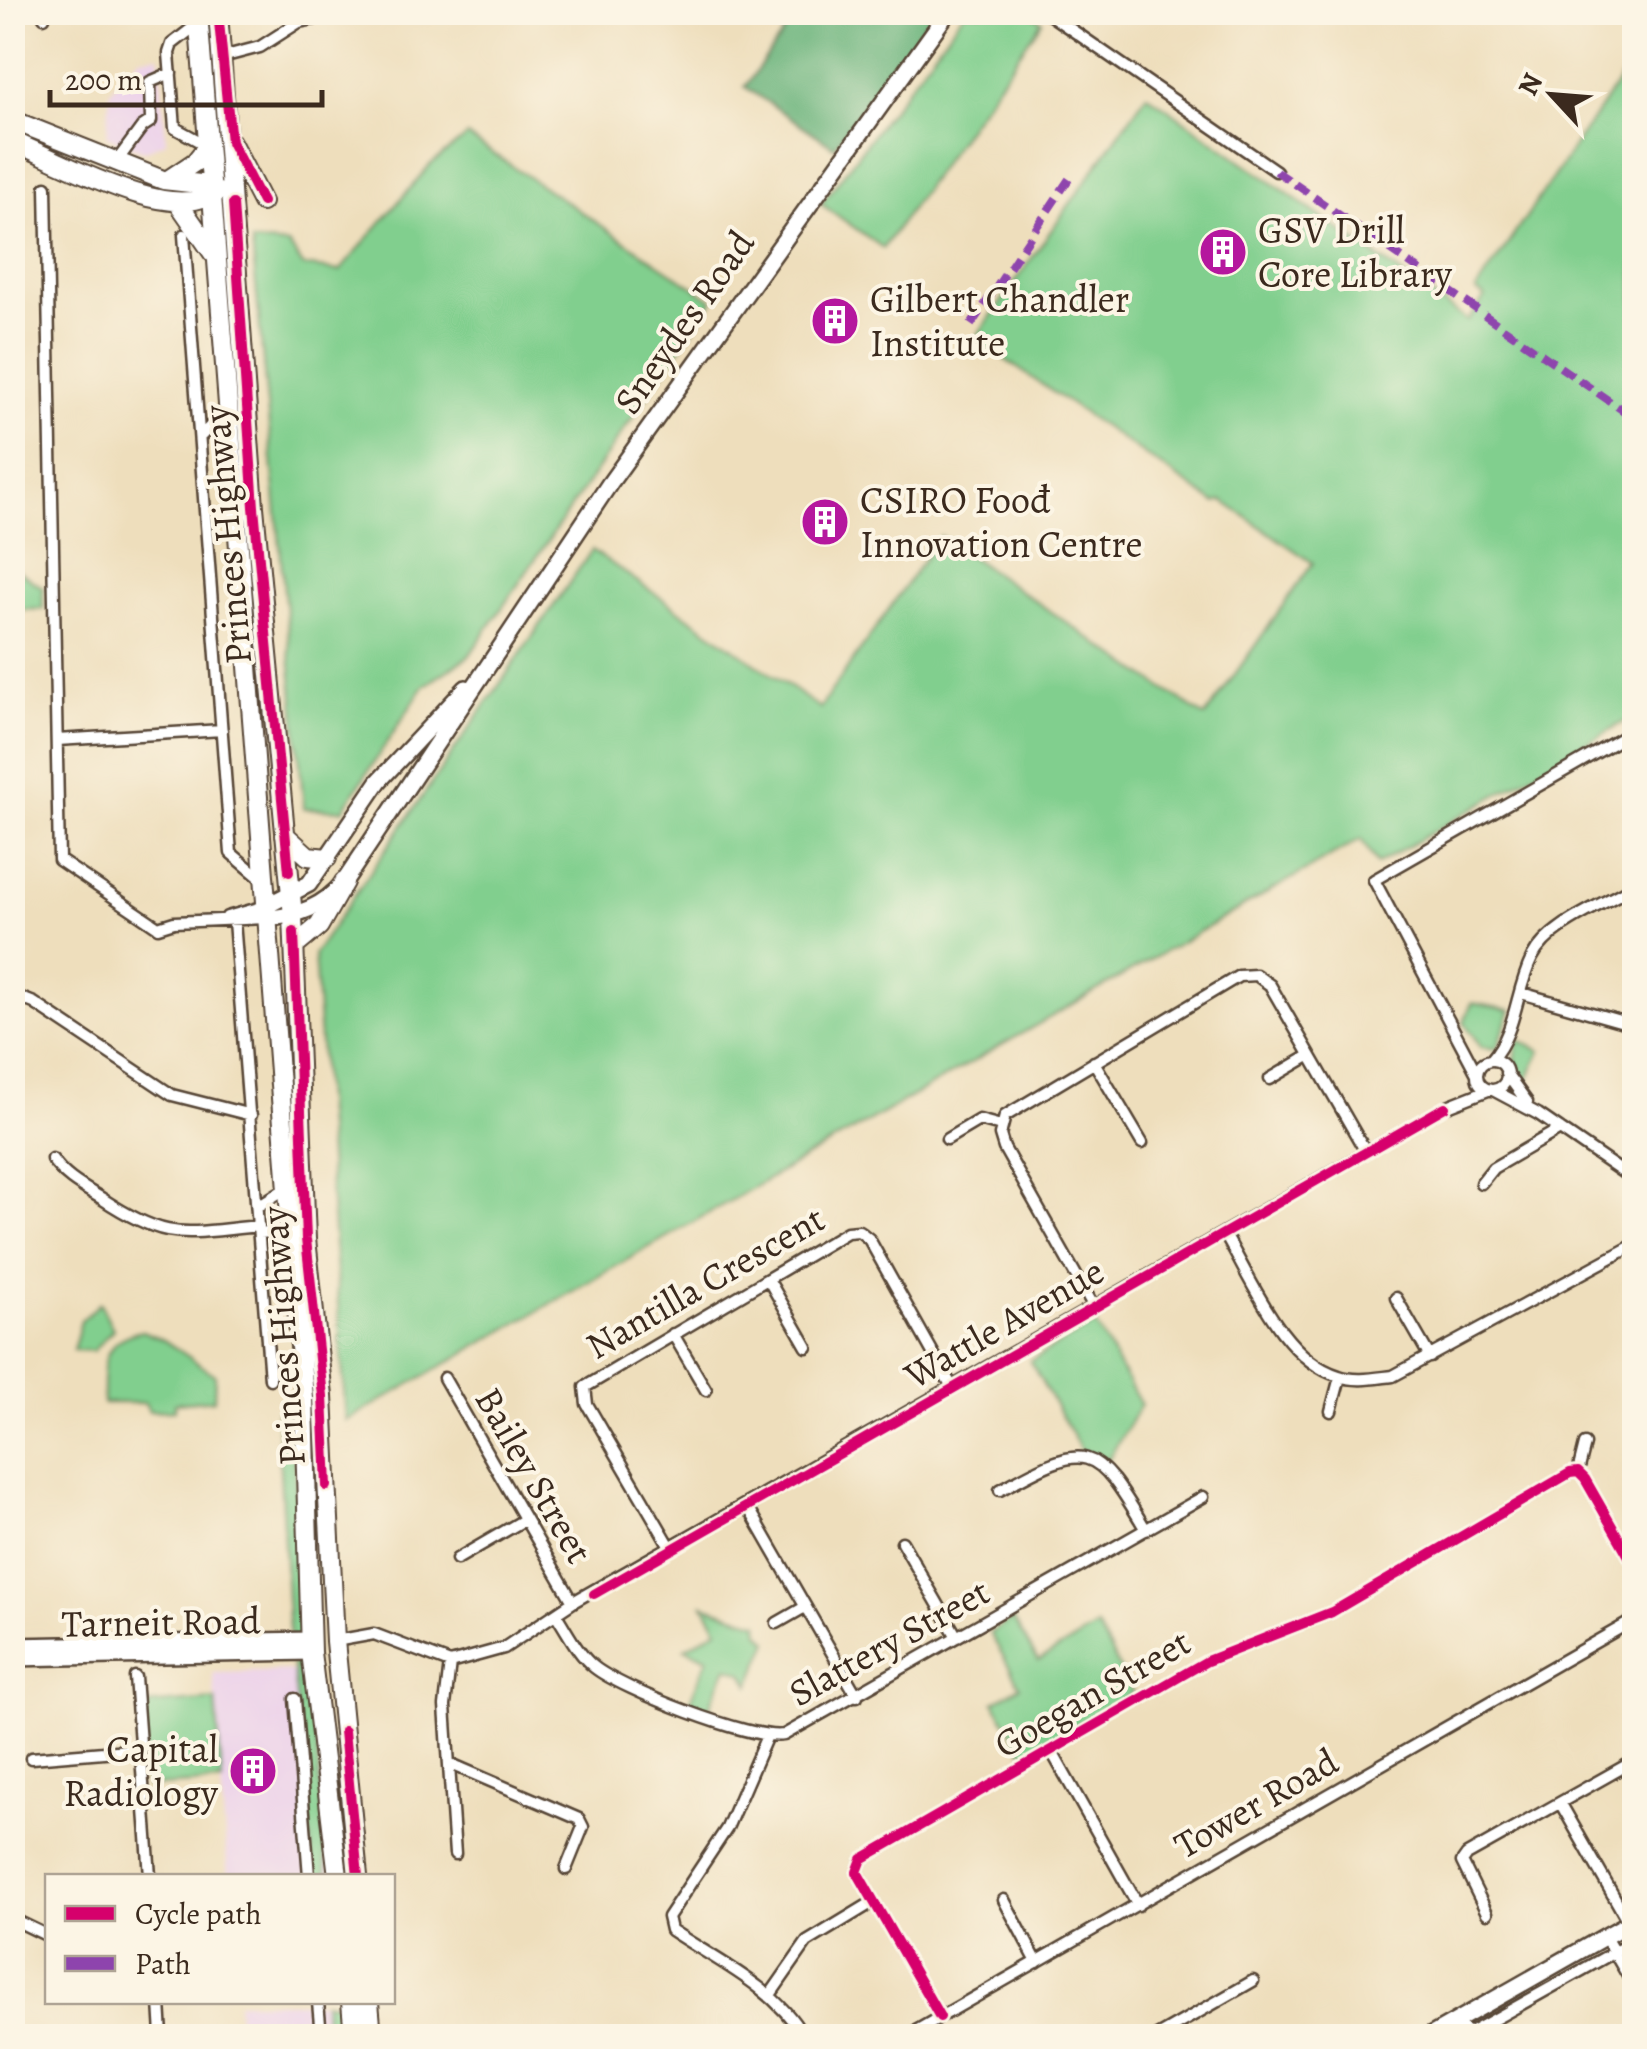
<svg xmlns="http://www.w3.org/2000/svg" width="1647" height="2049" font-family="Alegreya,serif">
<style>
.built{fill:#ecd1ea}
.green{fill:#81cf8e;stroke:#5e7c56;stroke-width:2.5}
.forest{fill:#68b279;stroke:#526e4c;stroke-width:2.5}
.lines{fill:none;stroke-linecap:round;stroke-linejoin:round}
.minor-casing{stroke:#564536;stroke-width:15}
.secondary-casing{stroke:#564536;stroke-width:20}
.trunk-casing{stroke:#564536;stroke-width:22}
.minor{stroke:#fff;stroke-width:10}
.secondary{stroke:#fff;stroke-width:15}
.trunk{stroke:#fff;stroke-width:18}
.quiet{stroke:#8e44ad;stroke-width:8;stroke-dasharray:15 8;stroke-linecap:butt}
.cycleway-casing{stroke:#fcf5e5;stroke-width:16}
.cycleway{stroke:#d6006c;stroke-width:10}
.labels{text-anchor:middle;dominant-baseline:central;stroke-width:8;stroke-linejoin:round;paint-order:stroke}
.poi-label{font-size:38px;fill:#3b2a1e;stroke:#fcf5e5;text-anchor:start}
.street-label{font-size:38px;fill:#3b2a1e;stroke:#fcf5e5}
</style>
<rect width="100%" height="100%" fill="#fcf5e5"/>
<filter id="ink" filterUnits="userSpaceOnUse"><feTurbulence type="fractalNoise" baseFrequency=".01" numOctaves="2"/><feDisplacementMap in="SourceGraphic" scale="20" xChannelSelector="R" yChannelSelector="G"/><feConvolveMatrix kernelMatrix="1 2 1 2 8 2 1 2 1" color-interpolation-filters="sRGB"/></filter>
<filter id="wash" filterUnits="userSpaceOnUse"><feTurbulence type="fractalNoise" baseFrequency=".0048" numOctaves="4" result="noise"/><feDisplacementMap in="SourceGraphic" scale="40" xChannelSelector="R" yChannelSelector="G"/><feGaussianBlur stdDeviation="2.25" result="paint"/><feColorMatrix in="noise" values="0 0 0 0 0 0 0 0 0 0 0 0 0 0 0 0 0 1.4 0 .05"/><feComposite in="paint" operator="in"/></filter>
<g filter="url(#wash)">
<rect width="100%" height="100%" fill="#eedebc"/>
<path class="built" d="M159,55L166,142L143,151L107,136L110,91L139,58Z
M308,1671L333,1876H228L213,1673Z
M237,2002H344L347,2036H240Z"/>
<path class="green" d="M964,12L1029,13L1042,21L883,248L821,204Z
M1634,38V716L1377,864L1361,839L346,1421L314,954L592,550L820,708L940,536L1205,717L1313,563L1223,501L1215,503L975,339L1147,94L1468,321L1485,297L1476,291L1628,67L1622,56Z
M467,136L713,300L469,656L424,686L343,810L304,808L252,242L289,245L303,266L340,271L430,165Z
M13,567L43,588V609L13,610Z
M1472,1003L1511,1010L1497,1049L1481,1047L1464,1022Z
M1518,1040L1541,1051L1525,1085L1515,1060Z
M100,1303L113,1329L93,1351L73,1350L81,1321Z
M1095,1324L1141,1405L1107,1461L1081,1450L1030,1361Z
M142,1331L164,1340L215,1375L214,1399L175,1403V1410L149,1411L145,1403H103C103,1366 100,1339 142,1331Z
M282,1406L290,1410L327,1876H314L288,1619L277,1413Z
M704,1605L759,1623L760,1633L769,1641L750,1685L743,1673L727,1667L708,1710L689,1702L708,1658L685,1648L718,1629Z
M1013,1619L1038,1661L1097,1627L1133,1693L1025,1754L994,1702L1020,1686L990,1633Z
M216,1700L222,1782L147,1787L141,1705Z
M324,2002H340L343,2036H325Z"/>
<path class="forest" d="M798,13H933L834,147L745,87Z"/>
</g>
<g filter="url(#ink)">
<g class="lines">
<g class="minor-casing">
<path id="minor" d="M43,12L44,17
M1046,12L1276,171
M199,23L172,44L169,53L175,128L208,146
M222,57L260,47L299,22L352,12
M117,161L142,127L151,121L150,82L171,73
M46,187L59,860L158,927L174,922L267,918
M184,235L231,853L264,881
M200,437L227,409
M57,740L222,730
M227,917L266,906
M234,921L270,1379
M1521,993L1634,1025
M16,996L34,1003L172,1095L251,1115
M1491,1060C1517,1031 1515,992 1532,958C1549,924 1603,905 1634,886
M1477 1075a15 15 0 1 1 30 0a15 15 0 1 1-30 0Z
M1094,1062L1142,1143
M1506,1073L1527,1102
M1477,1074L1374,880L1634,731
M1270,1079L1309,1056
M1493,1090L1538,1114L1634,1180
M947,1139L979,1120L1001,1126
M52,1159C64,1177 83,1187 101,1198C169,1243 182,1233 259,1226
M1481,1183L1493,1168L1560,1129
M258,1206L288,1187
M260,1233L291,1230
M1224,1233C1252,1280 1282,1359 1339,1376C1356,1382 1375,1378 1393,1376L1634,1245
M768,1279L807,1347
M1396,1298L1430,1357
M1094,1307L1004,1148L1000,1135L1005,1116L1239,976L1256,975L1270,985L1366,1152
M673,1334L706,1390
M444,1378L573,1602
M1331,1411L1340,1377
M1578,1472L1585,1444
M1000,1490C1088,1441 1094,1442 1146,1530
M747,1505L857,1696
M902,1542L957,1637
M671,1548L587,1404L585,1387L847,1232L859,1231L869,1239L952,1387
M457,1559L524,1520
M557,1616C568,1633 578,1654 594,1667C621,1689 752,1741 784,1735L1203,1497
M777,1623L805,1607
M335,1641L374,1634L450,1663L504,1648L573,1602L1445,1107L1488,1090
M450,1663L445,1706L455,1854
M135,1677L150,1876
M295,1699L309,1876
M766,1738L727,1828L668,1917L671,1930C717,1961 775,1987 803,2036
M1052,1752L1138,1905
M31,1758L140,1749
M451,1764L579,1819L583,1827L566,1869
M1561,1804L1629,1923
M1004,1900L1037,1962
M1487,1913L1462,1862L1467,1855L1634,1761
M17,1921L48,1936
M1605,1937L1634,1986
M770,1995L807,1942L873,1902
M160,2002L162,2036
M318,2002L321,2036
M940,2017L857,1872L862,1859L1207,1661L1332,1612L1570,1473L1578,1472L1585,1479L1634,1565
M1454,2023L1470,2033L1634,1941
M907,2036L1634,1620
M1157,2036L1253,1981"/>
</g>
<g class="secondary-casing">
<path id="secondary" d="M266,906L309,884L379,781L466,688
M267,918C299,916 323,907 344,882L610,483L948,12
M12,1646L311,1640
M12,1658L311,1652
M1430,2036L1634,1920"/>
</g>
<g class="trunk-casing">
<path id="trunk" d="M198,12L304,1399L311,1652L338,1876
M218,12L254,507L293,916L306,1239L323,1396L335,1641L358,1876
M12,120L163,180L200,184L218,192
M12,141C56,159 173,226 212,192
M231,142L262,202
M168,180L195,162L208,146
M179,204L213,253
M285,835L308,856L327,858
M295,946L319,926L344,882
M351,2002L354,2036
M369,2002L372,2036"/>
</g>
<use href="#minor" class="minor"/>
<use href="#secondary" class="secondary"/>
<use href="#trunk" class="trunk"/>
<path class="quiet" d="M1276,171L1634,418
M971,325L1069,179"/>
<g class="cycleway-casing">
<path id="cycleway" d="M218,12L231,142L262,202
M233,204L254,507L289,872
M294,932L306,1239L323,1396L327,1486
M594,1594L1445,1107
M344,1731L358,1876
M940,2017L857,1872L862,1859L1207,1661L1332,1612L1570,1473L1578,1472L1585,1479L1634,1565"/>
</g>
<use href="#cycleway" class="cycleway"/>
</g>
</g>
<defs>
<g id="building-disc" transform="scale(2.5)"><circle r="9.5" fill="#b5179e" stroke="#fcf5e5"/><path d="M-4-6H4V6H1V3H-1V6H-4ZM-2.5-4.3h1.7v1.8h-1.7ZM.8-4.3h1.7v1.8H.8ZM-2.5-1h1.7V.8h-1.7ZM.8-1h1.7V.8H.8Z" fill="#fff"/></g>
</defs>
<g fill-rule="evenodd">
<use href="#building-disc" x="1223" y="252"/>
<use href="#building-disc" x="835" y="321"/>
<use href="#building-disc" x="825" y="522"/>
<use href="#building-disc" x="253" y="1771"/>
</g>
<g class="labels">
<g class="poi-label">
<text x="1258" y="230">GSV Drill<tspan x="1258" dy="44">Core Library</tspan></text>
<text x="870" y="299">Gilbert Chandler<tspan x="870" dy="44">Institute</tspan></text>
<text x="860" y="500">CSIRO Foođ<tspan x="860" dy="44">Innovation Centre</tspan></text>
<text x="218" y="1749" text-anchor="end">Capital<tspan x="218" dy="44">Radiology</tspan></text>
</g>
<g class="street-label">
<text transform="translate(684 322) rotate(-55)">Sneydes Road</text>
<text transform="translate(227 535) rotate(-95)">Princes Highway</text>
<text transform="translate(705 1282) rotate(-30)">Nantilla Crescent</text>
<text transform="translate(1004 1323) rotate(-30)">Wattle Avenue</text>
<text transform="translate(283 1336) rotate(-94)">Princes Highway</text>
<text transform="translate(534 1475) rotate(60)">Bailey Street</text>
<text transform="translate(161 1622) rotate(-1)">Tarneit Road</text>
<text transform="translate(889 1642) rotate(-29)">Slattery Street</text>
<text transform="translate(1092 1693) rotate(-30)">Goegan Street</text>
<text transform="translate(1256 1803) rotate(-30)">Tower Road</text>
</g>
</g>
<rect width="1647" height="2049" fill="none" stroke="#fcf5e5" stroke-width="50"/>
<rect x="45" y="1874" width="350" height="130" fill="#fcf5e5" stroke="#afa495" stroke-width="2.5"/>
<rect x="65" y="1906" width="50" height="15" fill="#d6006c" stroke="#afa495" stroke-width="2.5"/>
<text x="135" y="1924" font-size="30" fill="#3b2a1e">Cycle path</text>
<rect x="65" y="1956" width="50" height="15" fill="#8e44ad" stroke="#afa495" stroke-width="2.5"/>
<text x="135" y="1974" font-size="30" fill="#3b2a1e">Path</text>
<g transform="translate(1552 95) rotate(296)" stroke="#fcf5e5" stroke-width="8" paint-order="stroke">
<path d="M0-8L18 38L0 25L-18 38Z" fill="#3b2a1e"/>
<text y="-15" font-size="28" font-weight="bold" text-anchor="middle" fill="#3b2a1e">N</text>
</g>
<path d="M50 90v15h272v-15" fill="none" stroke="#3b2a1e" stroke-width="5"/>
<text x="65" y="90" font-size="30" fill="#3b2a1e" stroke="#fcf5e5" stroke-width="8" paint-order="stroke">200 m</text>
</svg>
